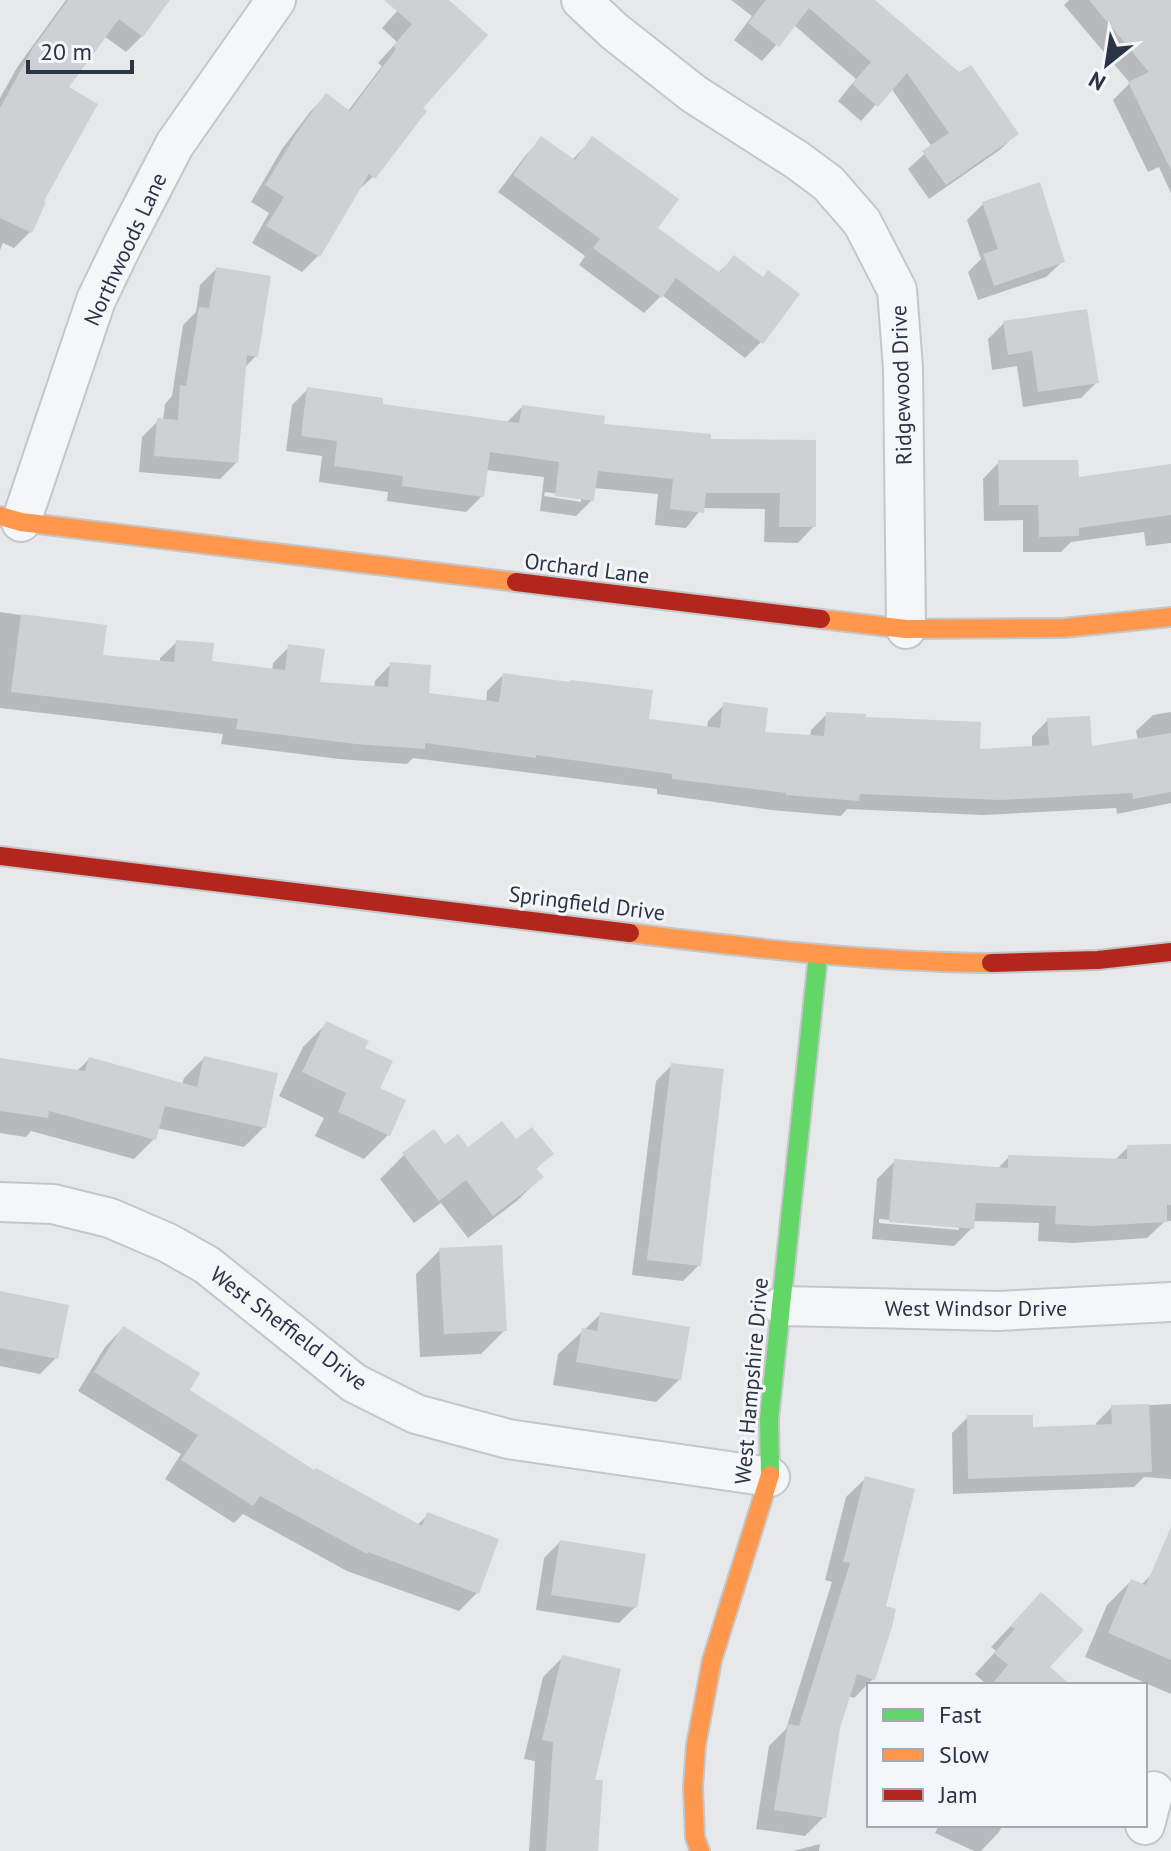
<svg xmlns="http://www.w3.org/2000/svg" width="1171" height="1851" font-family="'PT Sans',sans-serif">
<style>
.shadow{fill:#0003;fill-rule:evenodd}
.building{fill:#ced0d3}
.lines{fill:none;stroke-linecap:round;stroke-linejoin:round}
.street-casing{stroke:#c4c6c8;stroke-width:42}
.fast-casing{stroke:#c4c6c8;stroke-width:22}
.slow-casing{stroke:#c4c6c8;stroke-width:22}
.jam-casing{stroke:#c4c6c8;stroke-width:22}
.street{stroke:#f5f6f7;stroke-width:38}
.fast{stroke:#63d668;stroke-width:18}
.slow{stroke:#ff974d;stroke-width:18}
.jam{stroke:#b3261e;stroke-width:18}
.labels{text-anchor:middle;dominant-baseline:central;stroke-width:6;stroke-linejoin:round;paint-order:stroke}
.street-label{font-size:22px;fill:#2b3445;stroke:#f4f6f9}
</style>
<rect width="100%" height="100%" fill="#e6e8ea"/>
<path class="shadow" d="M66,0H161L142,36L126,52L104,36L66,88L41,202L30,232L14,248L3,243L0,250V98L18,66Z
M407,0H446L420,109L373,177L356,192L318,256L302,272L252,243L269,213L251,202L282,149L310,112L326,96L348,111L382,66L378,63L397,42L382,28Z
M731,0H872L1017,133L1001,149L929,199L908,169L932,147L891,88L861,121L838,101L856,79L794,25L762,61L734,40L752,16Z
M1069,0H1171V193L1159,167L1148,172L1113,100L1130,83L1064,5Z
M542,139L572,160L592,139L655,229L717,274L734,258L761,342L745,358L662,295L644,313L579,265L585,256L498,192L526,155Z
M983,204L1063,261L1046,277L978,300L968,272L981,259L967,220Z
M216,269L256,356L244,368L236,463L220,479L139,472L142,437L158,421H163L165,404L172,396L183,325L196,312L200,285Z
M1004,323L1097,382L1081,398L1023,407L1017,366L992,370L988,339Z
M308,389L380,406L506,423L522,407L602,426L708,441L814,442V526L798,543L764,542L765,509L702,508L686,528L655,525L658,494L594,488L592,500L576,516L540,511L544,477L486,470L482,496L466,512L387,501L388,492L319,482L322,456L286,451L292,405ZM545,492L581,497V502L544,496Z
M999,462L1077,480L1171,466V543L1146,546L1144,532L1071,542L1061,552H1023V520L984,521L983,479Z
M0,612L105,627L101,656L160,662V658L177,642L210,663L272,671L273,663L289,647L318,684L374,688L375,681L391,664L427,695L486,703L487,691L503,675L646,721L707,728L708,721L724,705L762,734L810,737L811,730L827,714L978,751L1032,748V736L1048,720L1090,748L1138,740L1136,731L1153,715L1171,712V803L1117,814L1116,808L983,815L847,809L841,816L771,810L657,794V789L413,758L407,764L339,759L221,744L223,734L0,708Z
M327,1023L363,1049L378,1089L388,1135L364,1159L315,1136L324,1118L279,1096L303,1047Z
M204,1058L264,1127L244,1147L157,1128L154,1139L134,1159L31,1131L26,1137L0,1133V1060L77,1071L89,1059L182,1085L184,1078Z
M672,1065L699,1265L683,1281L632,1275L656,1081Z
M516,1142L551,1154L535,1170L541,1177L517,1201L468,1238L441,1203L414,1223L380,1179L404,1155L445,1147L467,1150Z
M1171,1146V1221L1164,1222L1147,1238L1073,1243L1038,1241L1039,1223L973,1221L972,1228L954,1246L872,1239L877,1179L895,1161L996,1170L1009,1157L1114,1161L1128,1147ZM879,1219L959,1226V1230L879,1223Z
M440,1250L505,1330L481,1354L420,1357L416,1274Z
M0,1293L56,1358L40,1374L0,1366Z
M601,1314L680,1379L656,1402L553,1385L558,1354Z
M123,1328L187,1390L314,1472L417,1525L428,1515L477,1593L459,1611L347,1571L243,1514L234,1523L165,1479L181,1454L78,1391L105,1347Z
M1171,1404V1479L1144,1477L1134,1487L953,1494L952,1433L968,1417L1031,1429L1096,1426V1423L1112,1407Z
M866,1478L884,1608L873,1679L854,1698L848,1696L838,1727L824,1817L805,1836L756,1829L769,1746L786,1729L832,1582L825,1580L846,1497Z
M560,1542L635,1607L619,1623L536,1610L544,1558Z
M1152,1574L1171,1583V1694L1085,1657L1107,1605L1131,1581L1141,1585Z
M1021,1615L1048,1667L1054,1685H987L975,1674L996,1651L991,1647Z
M562,1658L592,1782L596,1851H529L535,1761L524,1759L543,1677Z
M939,1825H1003L999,1832L981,1851H974L935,1833Z
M820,1844L819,1851H793Z"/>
<path class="building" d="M68,0H170L143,37L119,19L69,87L98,104L44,201L46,202L32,233L0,218V108L33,48Z
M384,0H449L488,35L423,108L427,111L375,179L369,174L320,257L266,226L284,197L265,185L298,131L326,93L350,111L396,49L393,46L412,24Z
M766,0H875L959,72L971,65L1019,134L946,185L922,151L949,133L907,73L878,107L852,84L871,62L809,8L779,47L748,23Z
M1089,0H1171V170L1128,82L1149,72Z
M541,136L575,160L592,136L679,199L658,228L720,273L734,255L763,277L768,270L800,294L763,344L676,278L662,298L593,248L600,239L513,175Z
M1040,182L1065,262L994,286L983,254L998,249L982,202Z
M216,267L271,276L258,357L247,355L238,463L154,456L157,418L178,420L180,385L186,386L199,307L209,308Z
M1087,309L1099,383L1038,392L1032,351L1008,355L1003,321Z
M307,387L383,398V404L519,423L522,405L605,416L604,424L711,434V439L816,440V527H779L780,493H706L704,513L670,509L673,479L598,471L594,501L555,496L559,462L490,452L484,497L402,486L403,476L334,466L337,441L301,436Z
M998,460H1078L1079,477L1171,464V515L1079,528V536L1039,537L1038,505H999Z
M21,614L107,625L103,655L174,662L176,640L214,643L212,661L285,670L288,644L325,649L320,682L388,687L390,662L431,665L429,693L499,702L503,673L570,682V680L653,690L649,719L720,728L723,702L768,708L765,732L824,736L826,712L866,714V717L981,722L980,749L1049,745L1047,718L1090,716L1092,746L1171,733V792L1133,799L1132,793L1000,800L860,794L859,801L786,795V793L672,779V774L536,755V758L425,743V749L356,744L236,729L238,719L11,692Z
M326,1021L369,1041L365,1048L393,1061L380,1088L406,1100L390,1136L338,1112L346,1093L302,1072Z
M204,1056L278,1073L266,1128L165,1106L156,1140L49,1111L48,1118L0,1111V1058L85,1071L89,1057L197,1087Z
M671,1063L724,1069L701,1266L647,1260Z
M502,1121L516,1139L532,1127L554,1154L536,1168L544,1177L493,1216L466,1180L439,1201L402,1153L434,1129L445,1144L458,1134L468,1147Z
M1171,1144V1205H1167V1222L1092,1226L1055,1224L1056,1206L976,1203L974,1229L889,1222L894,1159L1008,1168V1155L1127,1159V1145Z
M502,1245L507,1331L444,1334L439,1248Z
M0,1291L69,1305L58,1359L0,1348Z
M600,1312L690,1327L681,1380L576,1362L582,1328L597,1331Z
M123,1326L200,1373L190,1390L314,1470L316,1468L422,1526L427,1512L499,1539L479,1594L368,1552L367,1554L260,1496L253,1506L181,1460L198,1435L94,1372Z
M1149,1404L1152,1472L968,1479L967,1415H1033V1427L1112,1424L1111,1405Z
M865,1476L915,1489L886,1606L896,1609L892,1627L875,1680L857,1674L840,1728L826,1818L774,1810L788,1724L799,1726L850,1563L843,1562Z
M1171,1527V1660L1108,1633L1131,1579L1146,1585Z
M560,1540L646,1554L637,1608L551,1595Z
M1041,1592L1084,1630L1050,1667L1071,1685H991L1008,1665L994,1653L1015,1629L1010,1626Z
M562,1655L621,1669L595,1780H603L598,1851H546L553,1742L542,1740Z"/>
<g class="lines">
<g class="street-casing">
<path id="street" d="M581,0L614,31L694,94L797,160L828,183L862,222L897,290L903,368L906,629
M21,522L96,300L123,244L175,144L276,0
M0,1202L53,1204L110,1218L168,1243L207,1265L354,1383L416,1414L508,1439L770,1477
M782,1306L998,1311L1171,1302
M1145,1825L1154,1791"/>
</g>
<g class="fast-casing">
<path id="fast" d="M770,1475L769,1419L818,956"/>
</g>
<g class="slow-casing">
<path id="slow" d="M0,516L21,522L516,582
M821,619L906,629L1064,628L1171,617
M630,933C750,948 870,962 991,963
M700,1851L695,1837L693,1787L696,1745L712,1660L770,1475"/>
</g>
<g class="jam-casing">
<path id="jam" d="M516,582L821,619
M0,856L630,933
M991,963L1098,960L1171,952"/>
</g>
<use href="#street" class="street"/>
<use href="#fast" class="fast"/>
<use href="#slow" class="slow"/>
<use href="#jam" class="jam"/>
</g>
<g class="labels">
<g class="street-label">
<text transform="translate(125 249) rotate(-65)">Northwoods Lane</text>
<text transform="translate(901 385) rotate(-92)">Ridgewood Drive</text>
<text transform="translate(587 568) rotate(7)">Orchard Lane</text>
<text transform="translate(587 903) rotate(7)">Springfield Drive</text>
<text x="976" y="1308">West Windsor Drive</text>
<text transform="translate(289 1328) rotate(37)">West Sheffield Drive</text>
<text transform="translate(751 1381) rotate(-85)">West Hampshire Drive</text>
</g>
</g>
<rect x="867" y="1683" width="280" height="144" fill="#f4f6f9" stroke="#a4a8b1" stroke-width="2"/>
<rect x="883" y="1709" width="40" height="12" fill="#63d668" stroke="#a4a8b1" stroke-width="2"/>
<text x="939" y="1723" font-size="24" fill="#2b3445">Fast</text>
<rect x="883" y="1749" width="40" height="12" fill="#ff974d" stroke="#a4a8b1" stroke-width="2"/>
<text x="939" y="1763" font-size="24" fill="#2b3445">Slow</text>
<rect x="883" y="1789" width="40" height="12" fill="#b3261e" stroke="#a4a8b1" stroke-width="2"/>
<text x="939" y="1803" font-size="24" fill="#2b3445">Jam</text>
<g transform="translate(1107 64) rotate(210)" stroke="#f4f6f9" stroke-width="6" paint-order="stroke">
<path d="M0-6L14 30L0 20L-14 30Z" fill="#2b3445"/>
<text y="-12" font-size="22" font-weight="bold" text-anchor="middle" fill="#2b3445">N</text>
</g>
<path d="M28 60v12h104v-12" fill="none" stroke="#2b3445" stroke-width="4"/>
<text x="40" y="60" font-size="24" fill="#2b3445" stroke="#f4f6f9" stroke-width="6" paint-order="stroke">20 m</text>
</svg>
